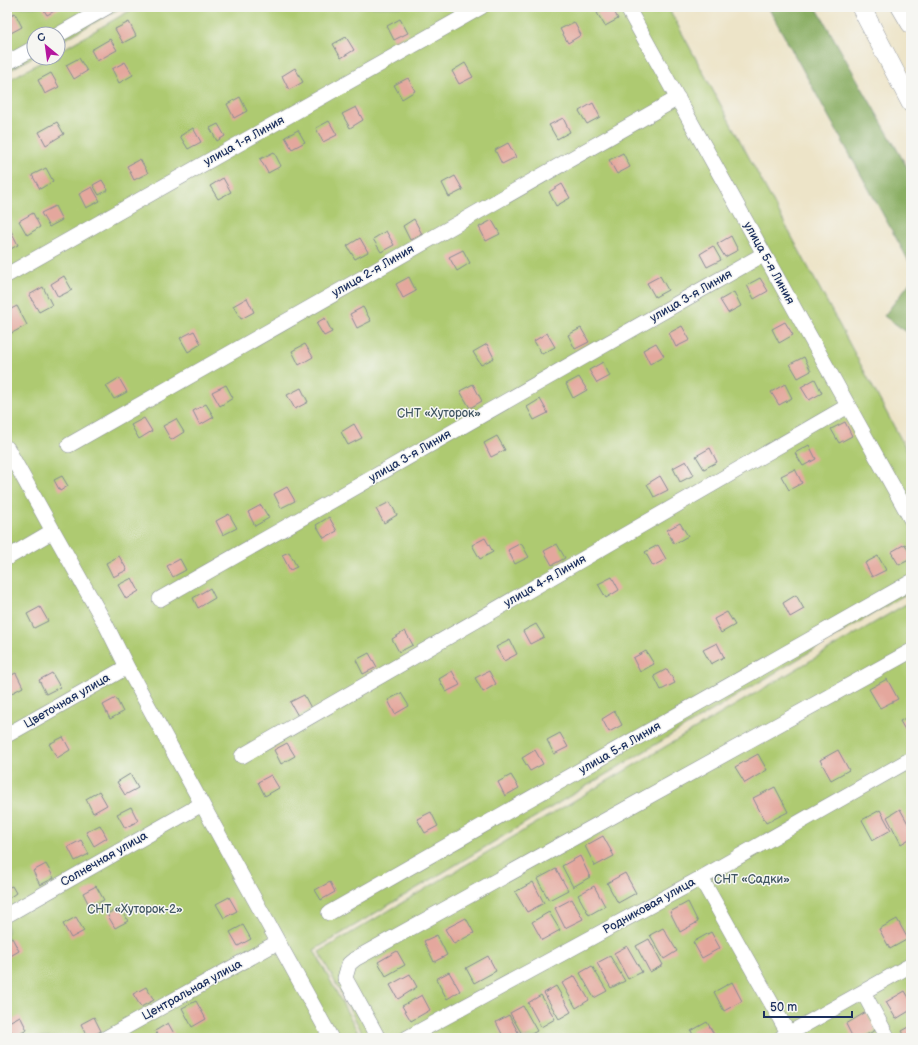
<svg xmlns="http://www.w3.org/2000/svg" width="918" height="1045" font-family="'Balsamiq Sans',sans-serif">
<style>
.green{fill:#aeca71;stroke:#647c68}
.forest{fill:#8aae63;stroke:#526e60}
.building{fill:#e4a79d}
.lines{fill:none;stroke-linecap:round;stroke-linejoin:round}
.minor-casing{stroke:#848a93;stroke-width:16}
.major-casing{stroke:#848a93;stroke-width:20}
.minor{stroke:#fff;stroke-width:15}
.major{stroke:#fff;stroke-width:19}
.labels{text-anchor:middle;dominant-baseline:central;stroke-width:3;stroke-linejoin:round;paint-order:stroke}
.street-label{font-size:12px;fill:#1b2f5e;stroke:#f6f6f2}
.park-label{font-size:12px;fill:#405663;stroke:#f6f6f2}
</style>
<rect width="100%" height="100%" fill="#f6f6f2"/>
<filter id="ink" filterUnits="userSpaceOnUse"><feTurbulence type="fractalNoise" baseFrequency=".025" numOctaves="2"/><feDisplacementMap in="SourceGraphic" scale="8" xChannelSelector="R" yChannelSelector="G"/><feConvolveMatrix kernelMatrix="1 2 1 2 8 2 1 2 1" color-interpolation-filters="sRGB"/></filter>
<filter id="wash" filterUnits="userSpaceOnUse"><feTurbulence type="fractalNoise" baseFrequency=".012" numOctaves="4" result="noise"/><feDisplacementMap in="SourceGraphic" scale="16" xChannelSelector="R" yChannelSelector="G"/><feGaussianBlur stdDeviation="0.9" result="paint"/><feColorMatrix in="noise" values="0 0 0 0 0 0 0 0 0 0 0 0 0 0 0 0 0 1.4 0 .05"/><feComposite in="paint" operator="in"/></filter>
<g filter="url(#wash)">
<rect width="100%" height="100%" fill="#ede4c8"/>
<path class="green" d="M7,7H122L58,43V34H34V56L7,72Z
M136,7H668L911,458V591L314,950L361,1038H7V81L48,58H58V52Z
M911,601V1038H365L319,952Z"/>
<path class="forest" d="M768,7H816L911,174V265Z
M911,281V335L884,316Z"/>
<g id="blocks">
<path class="building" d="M42,7H60V8L47,15Z
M607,7H612L618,19L605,26L597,13Z
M15,13L22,27L9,34L7,31V17Z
M400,19L408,33L394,40L387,26Z
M129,22L136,36L123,43L115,29Z
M574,22L581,35L568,43L560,29Z
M346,37L354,50L341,58L333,44Z
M110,39L117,50L97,61L91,50Z
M79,58L87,71L74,79L66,65Z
M125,62L133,75L119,83L112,69Z
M465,63L473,77L459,84L452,71Z
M295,68L303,82L289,90L282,76Z
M51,73L59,87L45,94L38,80Z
M408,78L415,91L402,99L394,85Z
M240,97L247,111L234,118L227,104Z
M593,103L600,117L587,124L579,111Z
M356,107L363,120L350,128L342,114Z
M563,118L570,132L557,139L549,125Z
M329,121L337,135L323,142L316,128Z
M57,122L64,134L46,145L39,132Z
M218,124L225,136L217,141L210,128Z
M193,128L201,142L188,149L180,136Z
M298,130L305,142L292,149L285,137Z
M508,143L516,157L502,164L495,150Z
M274,152L281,166L268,173L260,159Z
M623,153L630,167L617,174L609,160Z
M140,159L148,173L134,180L127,166Z
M46,168L53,181L40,189L32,175Z
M455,176L463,190L449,197L442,183Z
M223,178L231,192L218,199L210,186Z
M102,180L108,190L99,195L93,185Z
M562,184L570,198L556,206L549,192Z
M92,187L100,201L86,208L79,194Z
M55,206L62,220L49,227L41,213Z
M33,213L40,227L27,235L19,221Z
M414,219L422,234L410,240L403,226Z
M492,220L500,234L486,241L479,227Z
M11,231L18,245L7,251V233Z
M386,231L394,245L381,252L373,239Z
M731,236L738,250L725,257L717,244Z
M360,238L368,252L355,259L347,246Z
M713,246L721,260L707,267L700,254Z
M463,250L470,263L457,271L449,257Z
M64,276L72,290L58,297L51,284Z
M660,276L668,290L655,297L647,283Z
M409,277L416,291L403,298L396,284Z
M760,278L768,291L754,299L747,285Z
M43,287L52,305L39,312L29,295Z
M734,292L741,306L728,313L720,300Z
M247,298L254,312L241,319L233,306Z
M17,306L27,325L12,333L7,324V311Z
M363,307L371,321L357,328L350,314Z
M325,318L332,332L324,336L316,323Z
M785,322L793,335L779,343L772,329Z
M682,326L690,340L676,347L669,333Z
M581,328L589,342L575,349L568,335Z
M194,331L201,344L188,352L180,338Z
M547,333L555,347L542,354L534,341Z
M656,343L664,356L650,364L643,350Z
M305,344L313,357L299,365L292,351Z
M487,344L494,358L481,365L473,352Z
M804,357L811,371L798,378L790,364Z
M603,362L610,376L597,383L589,370Z
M579,377L587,390L573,398L566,384Z
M119,378L127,392L114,399L106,386Z
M815,379L822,393L809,400L801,387Z
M473,384L482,401L470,408L460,391Z
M785,384L792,398L779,405L771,392Z
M226,385L233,398L220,406L212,392Z
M301,388L308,402L295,409L287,395Z
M540,399L548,413L534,420L527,407Z
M206,404L214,417L200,425L193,411Z
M144,418L152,431L139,439L131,425Z
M176,419L184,432L171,440L163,426Z
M845,422L852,436L839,443L831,429Z
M354,424L362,438L348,445L341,432Z
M497,436L505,450L491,457L484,443Z
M809,445L816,459L803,466L795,453Z
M710,448L717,462L704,469L696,456Z
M686,461L694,475L680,482L673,468Z
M795,469L802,483L789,490L781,476Z
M62,476L68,486L60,491L54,480Z
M660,476L668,490L654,497L647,484Z
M287,487L295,501L281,508L274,494Z
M390,502L397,515L384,523L376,509Z
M261,505L269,518L255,526L248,512Z
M229,514L237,528L223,535L216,521Z
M329,517L337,531L324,538L316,525Z
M680,523L688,536L674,544L667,530Z
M485,538L493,552L480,559L472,545Z
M521,543L529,557L515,564L508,550Z
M557,544L565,558L552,565L544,551Z
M905,544L911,556V559L899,565L891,552Z
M658,545L666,559L653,566L645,552Z
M289,552L297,567L290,570L282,555Z
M119,556L127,570L113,577L106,563Z
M878,556L886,570L872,577L865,563Z
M180,559L186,570L173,577L167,566Z
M612,577L619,590L606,598L598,584Z
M132,578L139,591L126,599L118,585Z
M210,588L215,598L198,608L193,598Z
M796,595L804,609L790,617L783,603Z
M40,607L48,621L34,628L27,614Z
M727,612L735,625L721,633L714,619Z
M536,624L544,637L530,644L523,631Z
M405,631L413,645L399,652L392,639Z
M510,640L517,654L504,661L496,647Z
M717,643L724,657L711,664L703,650Z
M646,651L654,664L640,672L633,658Z
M369,653L377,667L363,674L356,660Z
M667,669L675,683L661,690L654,676Z
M452,671L460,685L446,692L439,679Z
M489,671L496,684L483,692L475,678Z
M16,673L23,687L10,694L7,689V677Z
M52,673L60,687L46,694L39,680Z
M887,679L898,699L880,708L869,689Z
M401,693L409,706L395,714L388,700Z
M304,695L311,708L298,716L290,702Z
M116,698L123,712L110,719L103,705Z
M615,711L622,725L609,732L602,719Z
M911,715V740L900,721Z
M560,733L568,747L554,754L547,740Z
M63,737L70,750L57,758L49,744Z
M287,743L295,756L281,764L274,750Z
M535,750L543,764L530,771L522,758Z
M838,750L849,770L831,780L820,760Z
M758,754L767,770L745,783L735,767Z
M130,774L138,788L125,795L117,782Z
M271,775L279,788L265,796L258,782Z
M511,775L519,788L505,796L498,782Z
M775,787L788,812L766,823L753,798Z
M99,791L107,805L93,813L86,799Z
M131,807L138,821L125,828L117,814Z
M900,809L911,829V838L901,844L887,817Z
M880,810L891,830L873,840L862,820Z
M431,812L438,826L425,833L417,819Z
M100,825L107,838L94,846L86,832Z
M603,836L614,856L595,866L585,846Z
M81,840L89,854L75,861L68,847Z
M580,856L590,877L573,887L562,866Z
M46,864L54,878L40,885L33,871Z
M556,869L568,890L549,900L537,879Z
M625,873L636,893L618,903L607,883Z
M330,882L335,892L321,900L315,890Z
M533,882L544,903L527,912L515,892Z
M12,886L16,893L9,898L7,895V888Z
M96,886L104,900L90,907L83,893Z
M594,886L605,906L589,915L578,895Z
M229,897L237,911L224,918L216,904Z
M572,899L583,919L565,928L555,908Z
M688,902L698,922L680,932L670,912Z
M121,907L128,921L115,928L107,914Z
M549,912L560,930L542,940L532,922Z
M76,917L84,931L71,938L63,924Z
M466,918L474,933L454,944L445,929Z
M897,919L908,939L890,949L879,929Z
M243,925L251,939L238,946L230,932Z
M663,928L677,951L664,959L650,935Z
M711,932L720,948L702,958L693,942Z
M437,935L447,955L434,962L424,941Z
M12,938L19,951L7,958V940Z
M649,939L663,965L650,972L636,946Z
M627,946L642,972L628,979L614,953Z
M397,951L405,965L386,976L378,962Z
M488,956L496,971L474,983L466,968Z
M610,956L625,981L611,988L597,963Z
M592,966L607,991L594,998L580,973Z
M449,972L460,991L447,999L436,979Z
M410,974L417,987L398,999L390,985Z
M575,976L589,1000L576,1008L562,983Z
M732,982L742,1001L724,1011L714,992Z
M556,986L571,1012L559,1019L544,993Z
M146,987L154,1000L141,1007L133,994Z
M905,991L911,1001V1010L896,1019L886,1002Z
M422,995L430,1010L411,1021L402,1006Z
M541,995L555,1019L541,1027L528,1003Z
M196,1001L206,1019L192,1027L182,1008Z
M523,1006L537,1031L524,1038L510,1013Z
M866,1012L876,1030L860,1038H853L846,1024Z
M509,1015L521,1038H504L496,1022Z
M20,1016L27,1030L14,1037L7,1023Z
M94,1017L101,1031L88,1038L81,1024Z
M707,1022L716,1038H695L691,1031Z
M168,1023L176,1037L159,1038L155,1031Z
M911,1026V1038H906L902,1031Z"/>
</g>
</g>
<g filter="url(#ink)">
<use href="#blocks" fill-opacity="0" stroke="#848a93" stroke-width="1"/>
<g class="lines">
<g class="minor-casing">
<path id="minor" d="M627,7L911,519
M58,35L107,7
M7,63L34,48
M7,275L481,7
M69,445L678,98
M7,448L53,531L106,625L127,667L202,804L331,1038
M7,558L53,531
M160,599L764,254
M7,735L127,667
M242,756L848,406
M701,878L791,1038
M329,913L911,582
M7,915L202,804
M863,992L888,1038
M106,1038L278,942
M378,1038L345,978L349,964L355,959L911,651
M407,1038L701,878L911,759
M781,1038L911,965"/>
</g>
<g class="major-casing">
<path id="major" d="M861,7L911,103
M901,7L911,24"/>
</g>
<use href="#minor" class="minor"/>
<use href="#major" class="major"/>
</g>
</g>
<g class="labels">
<g class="street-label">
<text transform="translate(244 141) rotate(-29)">улица 1-я Линия</text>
<text transform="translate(769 263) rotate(61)">улица 5-я Линия</text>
<text transform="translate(373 271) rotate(-30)">улица 2-я Линия</text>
<text transform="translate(691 296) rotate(-30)">улица 3-я Линия</text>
<text transform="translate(410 456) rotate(-30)">улица 3-я Линия</text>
<text transform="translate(545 581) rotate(-30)">улица 4-я Линия</text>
<text transform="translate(67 701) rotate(-30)">Цветочная улица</text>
<text transform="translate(620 748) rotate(-30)">улица 5-я Линия</text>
<text transform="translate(104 859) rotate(-30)">Солнечная улица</text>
<text transform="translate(649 906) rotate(-29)">Родниковая улица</text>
<text transform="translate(192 990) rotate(-29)">Центральная улица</text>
</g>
<g class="park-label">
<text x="439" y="413">СНТ «Хуторок»</text>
<text x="752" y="879">СНТ «Садки»</text>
<text x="135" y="909">СНТ «Хуторок-2»</text>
</g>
</g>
<rect width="918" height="1045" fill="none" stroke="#f6f6f2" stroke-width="24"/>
<g transform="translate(46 46) rotate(331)"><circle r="19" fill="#f6f6f2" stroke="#9ea6b7"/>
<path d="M0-3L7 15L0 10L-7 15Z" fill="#b5179e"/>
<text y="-6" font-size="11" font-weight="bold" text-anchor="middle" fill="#1b2f5e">С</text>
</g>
<path d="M764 1011v6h88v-6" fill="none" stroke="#1b2f5e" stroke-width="2"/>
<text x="770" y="1011" font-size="12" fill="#1b2f5e" stroke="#f6f6f2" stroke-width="3" paint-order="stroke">50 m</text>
</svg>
